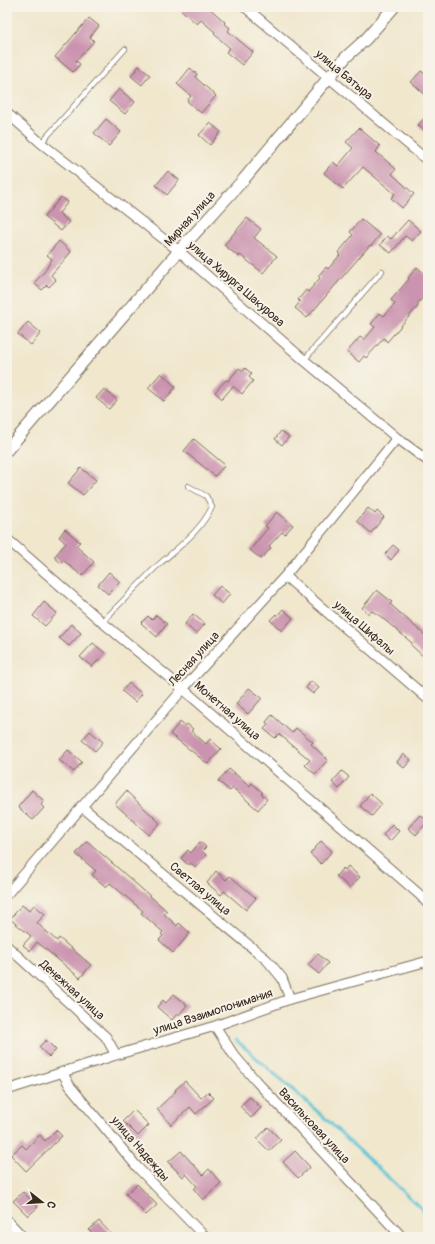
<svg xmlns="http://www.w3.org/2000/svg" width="435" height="1244" font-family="Pangolin,sans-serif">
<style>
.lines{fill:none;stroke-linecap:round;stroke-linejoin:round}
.stream{stroke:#5ac4d5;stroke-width:3}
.building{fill:#ca93af}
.service-casing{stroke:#7a6c5b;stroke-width:6}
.minor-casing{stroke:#7a6c5b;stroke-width:11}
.tertiary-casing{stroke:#7a6c5b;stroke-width:13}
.service{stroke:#fff;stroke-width:4.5}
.minor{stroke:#fff;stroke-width:9}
.tertiary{stroke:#fff;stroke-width:11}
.labels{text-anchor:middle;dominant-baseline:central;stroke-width:4;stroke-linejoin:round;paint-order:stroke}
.street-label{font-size:12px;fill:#3b2a1e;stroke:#f7f3e8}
</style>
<rect width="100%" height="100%" fill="#f7f3e8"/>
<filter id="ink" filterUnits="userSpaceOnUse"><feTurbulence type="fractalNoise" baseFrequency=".025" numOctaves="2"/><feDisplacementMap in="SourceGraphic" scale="8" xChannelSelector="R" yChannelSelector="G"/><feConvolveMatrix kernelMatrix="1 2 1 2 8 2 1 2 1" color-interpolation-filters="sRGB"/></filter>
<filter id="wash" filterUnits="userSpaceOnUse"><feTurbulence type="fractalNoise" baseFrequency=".012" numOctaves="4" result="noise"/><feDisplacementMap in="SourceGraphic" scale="16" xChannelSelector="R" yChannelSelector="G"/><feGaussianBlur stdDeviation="0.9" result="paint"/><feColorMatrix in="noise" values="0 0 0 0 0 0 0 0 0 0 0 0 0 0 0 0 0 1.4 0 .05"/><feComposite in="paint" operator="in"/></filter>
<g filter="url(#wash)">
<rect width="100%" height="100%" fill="#f0e7cd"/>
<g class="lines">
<path class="stream" d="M236,1040L326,1119L428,1215"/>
</g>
<g id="blocks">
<path class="building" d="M178,7H208L225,22L224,23L230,28L228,31L253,52L242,65L226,52L230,48L214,34L215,32L201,20L197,24Z
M89,18L99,26L90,37L94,41L76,61L80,64L73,72L55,57Z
M139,66L150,75L142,85L131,76Z
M190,68L197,74L195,77L216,96L201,113L187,101L191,96L177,84Z
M421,71L428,76V97L411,82Z
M119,89L135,102L125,114L109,101Z
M428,114V134L418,125Z
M106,119L121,132L109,146L94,133Z
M210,123L221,132L210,145L199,135Z
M359,128L380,146L376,152L396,169L392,174L414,194L402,208L391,198L395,194L363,167L343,189L324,173L333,162L338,166L353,148L346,142Z
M168,171L179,180L167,195L156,185Z
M61,197L68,202L59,213L69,222L61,231L44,217Z
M247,218L261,229L254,238L277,256L263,273L240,255L239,257L224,245Z
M361,219L380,235L371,246L370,245L307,318L295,308L300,302L298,300L306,290L308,292L320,278L318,276L326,267L328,269L340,255L338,253L353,235L350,232Z
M408,220L421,231L412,241L405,236L391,253L380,245L387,236L391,239Z
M59,241L71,252L51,275L56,280L49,287L47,285L42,290L34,283L45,271L52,259L47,255Z
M417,267L428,277V292L417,304L419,305L387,342L384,338L366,358L364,356L359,362L347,352L360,337L364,340L375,327L371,324L380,313L384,316L395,304L391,300L409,279L408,278Z
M28,322L41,333L31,345L18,334Z
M239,368L243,371L245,368L252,374L249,377L253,381L242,394L233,386L222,399L215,392L226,380L228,381Z
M161,373L176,387L164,401L148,388Z
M104,389L117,400L109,409L96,398Z
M281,431L289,437L282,445L275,439Z
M194,439L225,465L215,476L184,451Z
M81,468L96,480L83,495L68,483Z
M368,508L375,514L377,511L384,517L371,533L357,521Z
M277,512L293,525L285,534L282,532L269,546L271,548L261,559L250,550L268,528L265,526Z
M65,529L80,542L76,546L94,562L82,576L63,560L61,563L54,557L66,543L59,537Z
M393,545L399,550L391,560L385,554Z
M109,572L120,582L108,594L98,585Z
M220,586L230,594L222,604L212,595Z
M377,590L392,602L390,604L428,638V652L424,657L411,645L412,643L380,616L372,611L369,614L362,608Z
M44,602L57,613L45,626L33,616Z
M283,609L293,618L282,631L270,620L276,614L277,616Z
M193,614L205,624L196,634L185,624Z
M156,615L167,624L157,637L141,623L148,616L152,620Z
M71,624L81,633L69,646L59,638Z
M93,643L105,653L92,667L80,657Z
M311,681L319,688L313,694L306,688Z
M129,683L142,694L135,702L122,691Z
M249,688L262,698L248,714L236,704Z
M272,715L292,733L296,728L313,742L311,744L328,760L315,774L305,765L310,760L279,734L275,738L264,729L268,725L266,722Z
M180,722L185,726L187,724L193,729L191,731L206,744L210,739L221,749L208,764L170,734Z
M90,731L103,742L95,751L82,740Z
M68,750L82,762L74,772L59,760Z
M403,754L411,760L404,768L397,762Z
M229,769L250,786L252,783L263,793L261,794L267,799L258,810L233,788L230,791L218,781Z
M342,771L349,777L339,789L332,782Z
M32,790L44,801L41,805L44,808L33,820L18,807Z
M126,791L160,823L149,835L115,804Z
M370,793L382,804L372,816L360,806Z
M420,815L428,821L416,835L408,828Z
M392,824L399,831L390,841L383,835Z
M87,841L167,911L164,914L177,926L179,923L190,933L173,953L159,940L163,936L161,934L163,932L141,913L143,911L110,883L106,887L92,875L96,871L76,854Z
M321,841L332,851L321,864L310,854Z
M200,842L206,847L202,851L206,855L196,867L192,864H187L181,858L188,850L191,853Z
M348,866L360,877L350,888L336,876L343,868L345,870Z
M216,871L226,880L230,876L256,898L246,910L224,891L221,895L207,883Z
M22,905L29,911L34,905L45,914L37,923L57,941L59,938L91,965L80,978L37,942L30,951L23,945L31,936L10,919Z
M318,954L328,963L319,974L308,965Z
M174,994L187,1005L179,1015L177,1014L172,1020L157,1007L163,1000L166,1003Z
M46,1040L56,1050L49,1057L39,1047Z
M185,1081L201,1098L208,1092L214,1098L196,1114L190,1107L171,1125L157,1109L176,1091L175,1090Z
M250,1097L261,1108L251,1118L240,1106Z
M134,1110L149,1125L138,1136L123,1121Z
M268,1127L281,1140L269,1151L257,1139Z
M56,1130L62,1136L26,1171L11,1155L22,1145L26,1149L40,1135L45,1141Z
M181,1151L203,1175L209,1169L221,1183L203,1200L194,1189L197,1186L186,1174L183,1177L168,1162Z
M295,1151L310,1167L298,1178L283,1162Z
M137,1184L157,1205L146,1215L126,1194Z
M23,1192L38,1207L28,1216L13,1201Z
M99,1221L114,1237H96L89,1230Z"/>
</g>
</g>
<g filter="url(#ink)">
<use href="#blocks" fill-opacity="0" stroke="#7a6c5b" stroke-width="1"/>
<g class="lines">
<g class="service-casing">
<path id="service" d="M41,143L125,49
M304,360L382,271
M102,622C120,604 138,585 156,567C177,548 200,532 212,507L206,496L188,486"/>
</g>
<g class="minor-casing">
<path id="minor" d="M245,7L428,161
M7,113L41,143L179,251L304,360L397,438L428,461
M7,539L102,622L183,689L420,895L428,904
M285,576L428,699
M81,806L267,960L282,978L290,999
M7,894L183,689L285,576L397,438
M7,946L106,1037L116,1055
M215,1026L233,1054L256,1081L402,1237
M62,1072L70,1086L138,1168L205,1237
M7,1090L116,1055L215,1026L290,999L428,961
M7,1220L23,1237"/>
</g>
<g class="tertiary-casing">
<path id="tertiary" d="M7,450L179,251L244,179L346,57L366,39L394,7"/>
</g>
<use href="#service" class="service"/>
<use href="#minor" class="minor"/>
<use href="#tertiary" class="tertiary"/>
</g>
</g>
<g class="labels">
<g class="street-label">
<text transform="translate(344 75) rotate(40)">улица Батыра</text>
<text transform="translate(190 219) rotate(-48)">Мирная улица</text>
<text transform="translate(236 284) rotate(41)">улица Хирурга Шакурова</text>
<text transform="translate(364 628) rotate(41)">улица Шифалы</text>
<text transform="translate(194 659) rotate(-48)">Лесная улица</text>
<text transform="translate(227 711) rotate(41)">Монетная улица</text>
<text transform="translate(200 889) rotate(40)">Светлая улица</text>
<text transform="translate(72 990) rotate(42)">Денежная улица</text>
<text transform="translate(213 1012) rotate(-18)">улица Взаимопонимания</text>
<text transform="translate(314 1126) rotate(47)">Васильковая улица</text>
<text transform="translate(140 1149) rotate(49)">улица Надежды</text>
</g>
</g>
<rect width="435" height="1244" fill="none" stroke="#f7f3e8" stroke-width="24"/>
<g transform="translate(42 1202) rotate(107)" stroke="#f7f3e8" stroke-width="3" paint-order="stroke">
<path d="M0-3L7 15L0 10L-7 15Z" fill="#3b2a1e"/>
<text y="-6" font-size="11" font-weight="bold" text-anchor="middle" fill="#3b2a1e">С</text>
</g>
</svg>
